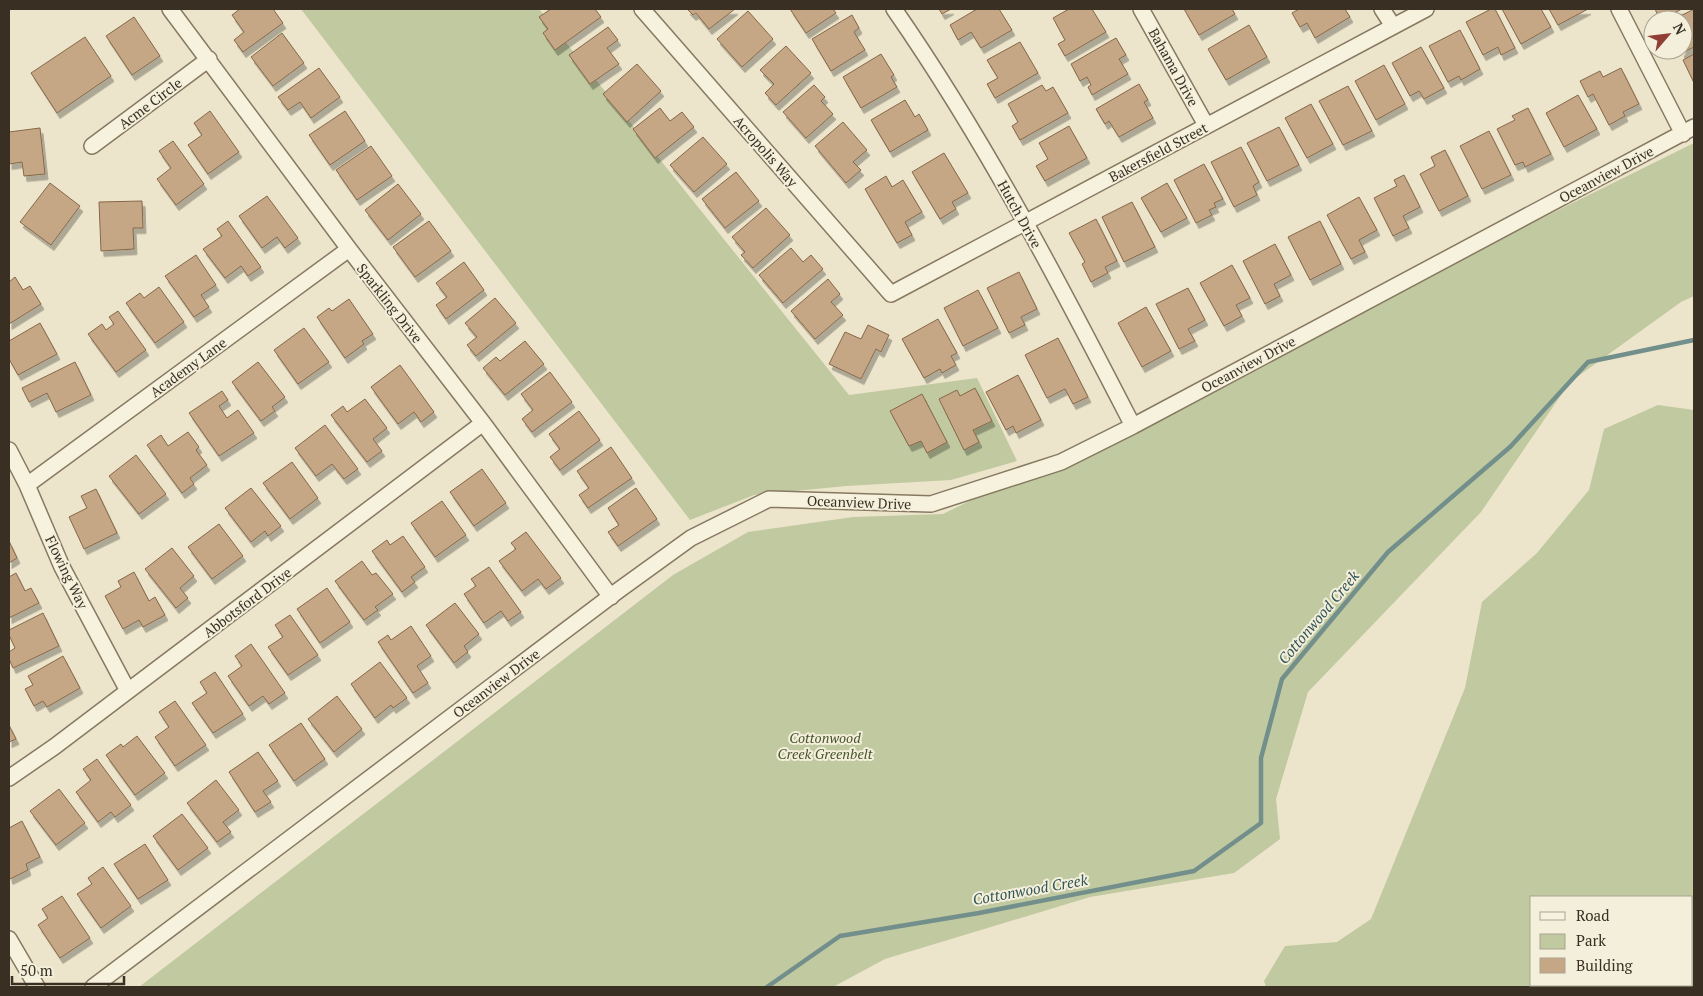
<svg xmlns="http://www.w3.org/2000/svg" width="1703" height="996" font-family="'PT Serif',serif">
<style>
.green{fill:#c0c9a0;fill-rule:evenodd}
.lines{fill:none;stroke-linecap:round;stroke-linejoin:round}
.stream{stroke:#728f8b;stroke-width:4.5}
.building{fill:#c6a785;stroke:#856748;filter:url(#shadow)}
.minor-casing{stroke:#877961;stroke-width:18}
.minor{stroke:#f7f2de;stroke-width:15}
.labels{text-anchor:middle;dominant-baseline:central;stroke-width:4;stroke-linejoin:round;paint-order:stroke}
.street-label{font-size:14px;fill:#393023;stroke:#f4efdb}
.park-label{font-size:14px;font-style:italic;fill:#45542b;stroke:#f4efdb}
.water-label{font-size:15px;font-style:italic;fill:#335658;stroke:#f4efdb}
</style>
<defs>
<filter id="shadow"><feDropShadow dx="3" dy="5.5" stdDeviation="0" flood-color="#0004"/></filter>
</defs>
<rect width="100%" height="100%" fill="#ece5cb"/>
<path class="green" d="M301,9H539L849,395L977,378L1017,461L951,480L846,486L754,495L690,520Z
M1694,143V296L1681,302L1570,382L1481,512L1308,692L1276,799L1280,839L1234,873L1090,897L885,959L833,987H139L673,575L748,532L853,517L943,514Z
M1658,405L1694,410V987H1266L1264,981L1285,946L1337,942L1371,919L1465,688L1482,602L1537,553L1589,490L1604,429ZM1532,897H1692V985H1532Z"/>
<g class="lines">
<path class="stream" d="M767,987L840,936L979,913L1194,871L1261,823V758L1282,679L1388,552L1510,447L1588,362L1694,340"/>
</g>
<path class="building" d="M240,9H273L283,23L243,52L234,40L244,32L232,15Z
M551,9H595L601,17L555,50L543,33L548,29L539,17Z
M687,9H735L709,29L696,13L693,15Z
M790,9H833L836,13L806,33Z
M939,9H951L942,14Z
M977,9H999L1012,30L981,48L971,32L958,40L950,25Z
M1069,9H1092L1106,32L1065,56L1058,44L1065,40L1053,18Z
M1184,9H1232L1235,14L1199,35Z
M1299,9H1345L1350,17L1315,38L1307,23L1300,27L1292,13Z
M1491,9H1495L1515,48L1501,55L1498,47L1483,55L1466,22Z
M1502,9H1541L1551,27L1521,44Z
M1549,9H1588L1558,25Z
M1655,9H1682L1660,20Z
M1694,9V47L1682,53L1681,50H1683V20H1673Z
M748,11L773,39L742,67L717,39Z
M852,15L859,28L854,32L865,50L831,71L812,39Z
M134,17L160,56L132,75L106,36Z
M1249,25L1267,57L1226,80L1208,49Z
M608,27L618,40L607,48L619,64L590,84L569,55Z
M1460,30L1480,69L1461,80L1459,76L1448,82L1429,46Z
M282,33L304,63L273,86L251,57Z
M85,37L111,76L57,113L31,73Z
M1116,38L1126,55L1119,59L1128,74L1092,95L1088,87L1091,85L1087,77L1080,81L1071,64Z
M1020,42L1038,73L995,98L987,84L998,78L987,60Z
M786,46L811,73L776,105L765,93L774,84L760,70Z
M1421,47L1444,88L1424,99L1419,91L1410,96L1392,63Z
M881,54L894,75L891,77L897,87L861,108L843,77Z
M1694,54V83L1683,60Z
M637,64L661,91L627,122L603,94Z
M1384,65L1405,104L1376,120L1355,81Z
M319,68L340,97L311,118L300,102L288,110L278,97Z
M1621,68L1639,104L1623,112L1625,116L1609,125L1593,94L1588,97L1580,81L1600,71L1603,77Z
M1139,84L1148,100L1144,102L1153,118L1119,137L1109,121L1105,124L1096,109Z
M814,85L825,97L821,101L833,114L806,138L783,112Z
M1042,85L1046,91L1053,87L1068,113L1020,140L1012,126L1018,122L1008,104Z
M1348,86L1372,131L1343,145L1319,101Z
M1578,95L1597,129L1564,147L1546,113Z
M905,100L915,117L919,114L928,130L890,152L871,120Z
M1311,104L1333,144L1307,158L1285,118Z
M660,108L670,121L682,112L694,127L655,158L633,129Z
M1528,108L1551,154L1525,167L1523,162L1515,165L1497,129L1515,120L1512,116Z
M210,111L239,152L208,174L188,145L202,135L194,123Z
M345,111L365,141L330,165L309,135Z
M843,122L867,150L853,162L861,170L846,183L815,146Z
M1069,126L1087,158L1045,181L1036,166L1048,159L1039,143Z
M1279,127L1299,165L1267,181L1247,143Z
M40,128L45,174L24,176L22,162L9,164V132Z
M1489,131L1511,175L1482,189L1460,146Z
M703,137L727,164L694,192L670,165Z
M173,141L204,184L176,205L157,179L171,168L159,151Z
M371,146L392,176L357,200L336,170Z
M1241,147L1259,182L1253,186L1257,195L1234,207L1211,162Z
M1445,150L1468,196L1439,211L1420,174L1435,166L1431,157Z
M944,153L968,193L952,202L956,209L940,219L912,172Z
M1204,164L1223,199L1214,203L1216,207L1209,210L1212,215L1196,223L1174,180Z
M736,172L759,201L725,228L702,199Z
M1404,175L1420,207L1403,216L1409,228L1393,236L1374,198L1397,186L1394,180Z
M886,176L892,187L903,180L922,212L905,222L912,235L897,243L865,189Z
M50,183L80,206L51,245L20,222Z
M1167,183L1187,218L1161,232L1141,198Z
M398,184L421,214L388,240L365,210Z
M267,196L298,238L285,248L277,237L262,248L239,216Z
M1359,197L1377,230L1359,240L1365,252L1351,259L1327,215Z
M142,201L143,228H133L134,249L101,251L99,202Z
M1132,202L1155,247L1124,262L1102,217Z
M766,208L790,235L753,268L741,255L745,252L732,237Z
M1096,219L1117,261L1105,267L1108,273L1091,282L1082,264L1085,262L1069,233Z
M228,221L261,267L248,276L241,266L225,278L203,249L222,236L217,229Z
M429,221L451,251L415,277L393,247Z
M1320,221L1341,264L1310,280L1288,237Z
M1275,244L1291,275L1274,284L1280,296L1265,304L1243,261Z
M791,248L803,262L811,255L823,269L783,303L759,275Z
M196,255L216,285L201,295L209,307L194,317L165,276Z
M464,262L484,290L446,319L436,305L447,297L436,283Z
M1232,265L1250,298L1236,305L1242,316L1224,326L1200,283Z
M1019,272L1037,309L1021,317L1025,325L1009,333L987,288Z
M15,277L23,290L30,286L41,304L9,324V282Z
M828,279L840,294L831,302L843,315L815,339L791,311Z
M159,287L184,322L155,343L126,303L140,293L144,298Z
M1188,288L1205,320L1188,329L1195,341L1179,349L1156,304Z
M978,290L998,328L963,346L944,308Z
M495,298L516,323L476,356L467,345L477,337L465,323Z
M349,299L373,334L362,341L364,344L345,358L317,317L329,308L332,311Z
M1146,307L1171,351L1142,367L1118,323Z
M118,311L146,350L116,372L88,334L102,324L106,330L114,324L109,317Z
M938,319L957,353L951,356L956,365L942,373L940,369L924,378L902,339Z
M40,323L57,354L18,375L9,359V341Z
M868,325L889,335L881,352L876,349L861,379L829,364L845,332L861,339Z
M304,328L329,362L298,384L274,350Z
M1058,338L1088,397L1073,404L1065,389L1047,398L1025,355Z
M525,341L544,364L505,395L483,368L496,357L500,361Z
M75,362L91,395L56,412L47,393L29,402L22,388Z
M258,362L285,397L272,407L275,411L261,421L232,382Z
M400,365L434,412L421,422L414,412L398,424L371,387Z
M550,372L572,402L532,432L522,419L533,410L521,394Z
M1018,375L1041,420L1016,433L1013,426L1006,430L986,392Z
M975,388L992,421L973,430L979,442L964,450L939,399L957,390L960,396Z
M222,391L228,400L219,406L227,418L238,410L254,433L219,456L189,413Z
M922,394L947,442L927,453L921,441L909,446L890,411Z
M365,399L387,428L373,439L382,451L367,462L331,415L343,406L347,412Z
M579,411L600,440L560,470L550,457L560,449L549,434Z
M325,425L358,469L344,479L332,464L316,476L295,448Z
M188,432L199,447L196,450L207,465L190,478L194,484L182,493L147,445L161,435L168,446Z
M611,447L632,478L588,508L579,495L589,488L577,471Z
M136,455L166,494L139,514L109,476Z
M292,462L318,498L290,519L263,483Z
M482,469L506,503L474,526L450,492Z
M251,488L281,526L268,536L265,531L251,542L225,508Z
M636,488L657,519L618,546L608,532L619,525L608,508Z
M96,489L117,533L84,549L69,517L87,508L81,496Z
M442,501L466,535L435,557L411,523Z
M219,524L243,556L212,579L188,547Z
M526,532L561,578L546,589L538,579L522,591L499,561L516,549L511,543Z
M403,536L425,567L411,577L415,582L402,592L372,551L387,540L390,545Z
M9,541L17,558L9,563Z
M172,548L194,576L180,588L188,598L176,608L145,569Z
M362,561L372,575L376,573L393,594L375,607L378,610L364,620L335,581Z
M489,567L521,612L508,621L501,611L484,623L464,594L476,586L471,579Z
M134,572L149,601L155,597L165,615L143,627L139,620L123,629L105,596L121,587L118,581Z
M16,573L25,591L31,588L39,603L9,618V577Z
M327,588L350,622L320,643L297,609Z
M455,603L479,634L464,646L468,652L454,663L426,625Z
M43,613L59,646L13,668L9,659V652L15,648L9,635V630Z
M290,615L318,655L288,675L268,647L283,637L275,625Z
M411,626L431,656L417,666L428,683L413,693L378,642L388,635L391,640Z
M251,644L285,693L269,704L263,696L249,706L228,676L242,666L235,656Z
M63,656L80,688L47,707L43,701L34,706L25,689L33,685L28,676Z
M380,662L407,698L393,708L391,705L375,718L351,684Z
M215,672L243,714L213,733L192,703L207,693L200,682Z
M337,696L362,729L334,752L308,719Z
M175,701L206,745L175,766L155,737L169,727L159,712Z
M301,723L325,759L294,781L269,745Z
M9,725L16,739L9,742Z
M137,736L165,773L135,795L106,755L121,744L123,747Z
M258,752L278,781L263,791L271,802L255,812L229,772Z
M97,759L131,805L115,817L111,812L98,822L76,792L91,780L83,769Z
M216,780L239,810L223,822L231,832L217,842L187,803Z
M59,789L85,823L56,845L30,811Z
M182,814L208,848L178,870L153,836Z
M22,821L40,857L26,864L28,870L10,879L9,876V828Z
M145,844L168,880L138,899L114,864Z
M103,867L131,906L101,928L77,894L92,884L88,878Z
M62,896L90,938L60,958L38,925L48,918L42,909Z"/>
<g class="lines">
<g class="minor-casing">
<path id="minor" d="M170,9L349,249L483,423L611,597
M642,9L891,294L1426,9
M894,9C985,140 1060,284 1133,426
M1141,9L1206,125
M1382,9L1393,26
M1619,9L1683,134
M92,146L209,59
M9,450L27,485L62,567L128,691
M27,485L349,249
M9,778L54,747L128,691L483,423
M9,939L37,987
M93,987L619,590L691,538L769,499L931,504L1061,462L1133,426L1694,127"/>
</g>
<use href="#minor" class="minor"/>
</g>
<g class="labels">
<g class="street-label">
<text transform="translate(1174 67) rotate(61)">Bahama Drive</text>
<text transform="translate(150 103) rotate(-37)">Acme Circle</text>
<text transform="translate(766 151) rotate(49)">Acropolis Way</text>
<text transform="translate(1158 152) rotate(-28)">Bakersfield Street</text>
<text transform="translate(1606 174) rotate(-28)">Oceanview Drive</text>
<text transform="translate(1020 214) rotate(61)">Hutch Drive</text>
<text transform="translate(390 303) rotate(52)">Sparkling Drive</text>
<text transform="translate(1248 364) rotate(-28)">Oceanview Drive</text>
<text transform="translate(188 367) rotate(-36)">Academy Lane</text>
<text transform="translate(859 502) rotate(2)">Oceanview Drive</text>
<text transform="translate(67 572) rotate(64)">Flowing Way</text>
<text transform="translate(247 602) rotate(-37)">Abbotsford Drive</text>
<text transform="translate(496 683) rotate(-37)">Oceanview Drive</text>
</g>
<g class="park-label">
<text x="825" y="737">Cottonwood<tspan x="825" dy="16">Creek Greenbelt</tspan></text>
</g>
<g class="water-label">
<text transform="translate(1318 617) rotate(-50)">Cottonwood Creek</text>
<text transform="translate(1030 889) rotate(-10)">Cottonwood Creek</text>
</g>
</g>
<rect width="1703" height="996" fill="none" stroke="#393023" stroke-width="20"/>
<rect x="1530" y="896" width="162" height="90" fill="#f4efdb" stroke="#a9a391"/>
<rect x="1540" y="912" width="25" height="8" fill="#f7f2de" stroke="#a9a391"/>
<text x="1576" y="921" font-size="15" fill="#393023">Road</text>
<rect x="1540" y="934" width="25" height="15" fill="#c0c9a0" stroke="#a9a391"/>
<text x="1576" y="946" font-size="15" fill="#393023">Park</text>
<rect x="1540" y="958" width="25" height="15" fill="#c6a785" stroke="#a9a391"/>
<text x="1576" y="971" font-size="15" fill="#393023">Building</text>
<g transform="translate(1668 35) rotate(62)"><circle r="24" fill="#f4efdb" stroke="#a9a391"/>
<path d="M0-4L9 19L0 12L-9 19Z" fill="#913f36"/>
<text y="-8" font-size="14" font-weight="bold" text-anchor="middle" fill="#393023">N</text>
</g>
<path d="M12 976v8h112v-8" fill="none" stroke="#393023" stroke-width="2.5"/>
<text x="20" y="976" font-size="15" fill="#393023" stroke="#f4efdb" stroke-width="4" paint-order="stroke">50 m</text>
</svg>
